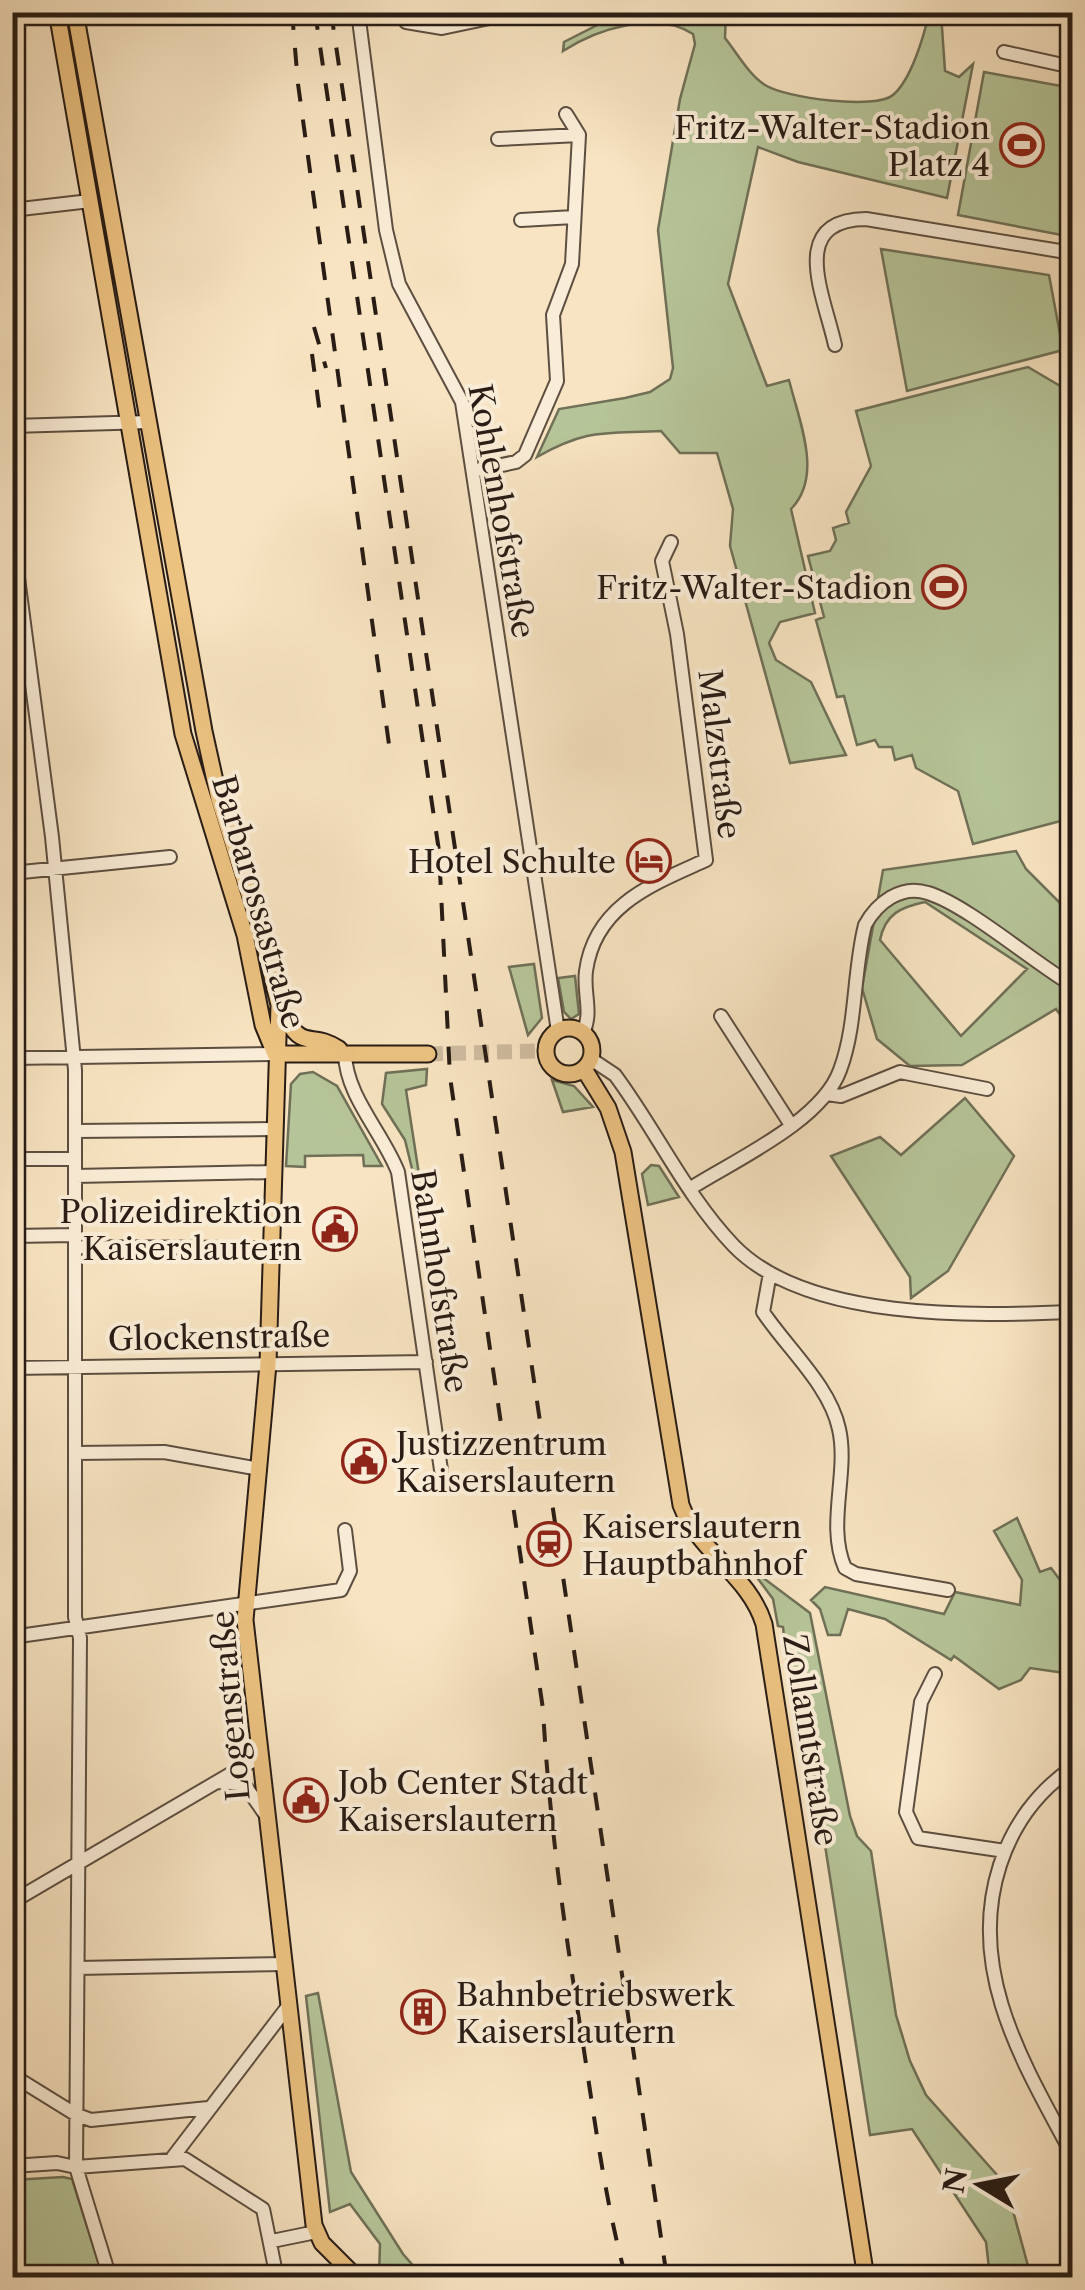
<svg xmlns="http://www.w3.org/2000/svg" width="1085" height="2290" font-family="'Libre Caslon Text',serif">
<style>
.green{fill:#b6c599;stroke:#6f7057;stroke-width:2.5;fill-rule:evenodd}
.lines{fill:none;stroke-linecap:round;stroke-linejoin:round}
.major-tunnel{stroke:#cebc9f;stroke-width:15;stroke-dasharray:15 8;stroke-linecap:butt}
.minor-casing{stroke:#5c4e40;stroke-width:16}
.major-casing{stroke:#281c15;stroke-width:19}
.minor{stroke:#faedd7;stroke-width:12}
.major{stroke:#ecc281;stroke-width:15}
.rail{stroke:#281c15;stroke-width:4;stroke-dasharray:18 18;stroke-linecap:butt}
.labels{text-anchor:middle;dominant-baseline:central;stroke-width:8;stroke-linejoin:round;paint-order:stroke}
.poi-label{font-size:32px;fill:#281c15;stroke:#faedd7;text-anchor:end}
.street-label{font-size:32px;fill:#281c15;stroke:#faedd7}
</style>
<rect width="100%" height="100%" fill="#f8e4c2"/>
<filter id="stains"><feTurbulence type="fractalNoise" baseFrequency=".002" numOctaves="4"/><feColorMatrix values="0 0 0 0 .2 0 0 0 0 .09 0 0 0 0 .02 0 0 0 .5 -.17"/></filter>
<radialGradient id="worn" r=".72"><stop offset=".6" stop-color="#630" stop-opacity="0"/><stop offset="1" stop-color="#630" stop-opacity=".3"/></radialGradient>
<path class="green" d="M621,13H726L725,38C737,53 749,75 765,85C785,98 876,110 893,95C911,80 924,36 929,13H941L945,71L959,77L973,64L947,198L798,162L758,147L728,284L767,386L789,380C800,424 823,476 791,509L815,613L780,622L769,643L776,660L811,682L846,755L790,763L730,546L733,509L717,453H680L661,431C605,434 588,428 537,457L559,409L625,398L650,392L670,379L673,368L658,230L680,99L695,44L693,34C656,10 597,29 563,51L564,42Z
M984,72L1072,88V237L958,215Z
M881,249L1049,275L1063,350L907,391Z
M1028,367L1072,393V818L973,844L958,791L916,768L912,755L895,760L892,747H879L875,740L857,745L844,696L837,697L816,620L824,617L808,556L830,551L836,540L833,528L849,523L846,512L871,466L856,411Z
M1016,851L1026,869L1072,915V1031L1056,1009L962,1065L910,1066L877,1039L862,988L883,870ZM925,902L1027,969L961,1036L880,940C885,914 901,907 925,902Z
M534,964L542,1018L528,1035L509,967Z
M575,976L579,1014L571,1019L564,1012L558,978Z
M427,1069L426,1085L406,1090L420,1181H415L405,1140L382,1104L386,1073Z
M313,1072L337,1086L382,1166H364L363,1155L305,1156V1167L286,1166L291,1084L300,1074Z
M552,1080L574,1086L593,1107L563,1112Z
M965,1098L1014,1156L948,1271L911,1298L910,1277L831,1156L880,1137L901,1155Z
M651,1165L659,1166L679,1197L648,1205L642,1174Z
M1017,1518L1040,1572L1051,1568L1069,1592L1072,1674L1030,1668L1021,1680L999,1689L954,1656L951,1660L885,1619L848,1609L840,1635H828L820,1609L811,1600L825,1587L944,1614L955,1592L1020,1605L1022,1580L994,1531Z
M750,1568L810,1613L850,1816L857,1836L871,1851L896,2015L910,2061L926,2095L1006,2185L1031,2277H990L986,2242L912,2129L870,2135L802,1697L791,1698L783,1627L778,1626L773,1599Z
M318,1993L351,2172L403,2254L423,2277H379L380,2244L350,2204L330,2212L306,1996Z
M63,2177L72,2179L103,2277H13V2180Z"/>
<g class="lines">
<path class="major-tunnel" d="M428,1054L536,1051"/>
<g class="minor-casing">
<path id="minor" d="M358,12L386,230L399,284L462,402L558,1031
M406,22L442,28L518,12
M1004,52L1072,67
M498,139L579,135
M12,210L90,201
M521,220L574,217
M835,345C824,295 787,220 866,219L1072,253
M12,426L149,422
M473,471L516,462L525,455L557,381L553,315L572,264L579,135L566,114
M12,532L52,837L75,1070V1617L80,1638L76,2167L110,2278
M12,873L170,857
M721,1016L791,1125
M583,1033C593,1012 583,993 586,971C595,905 653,884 706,860L677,634L662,561L671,542
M345,1054C346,1096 383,1133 398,1172L441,1470
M12,1058L275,1054
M591,1059L615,1075C656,1130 686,1196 734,1246C807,1321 975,1316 1072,1312
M827,1094L841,1096L900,1072L987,1089
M75,1131L275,1129
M12,1159H75
M75,1176L273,1172
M691,1188C735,1160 822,1121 840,1070C857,1025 853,972 865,925C877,903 901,884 928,893C967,905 1033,962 1072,985
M12,1236L75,1235
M76,1247L271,1248
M770,1273L763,1312C787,1348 830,1386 839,1429C849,1473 826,1525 845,1568L856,1574L948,1590
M12,1368L426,1362
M75,1453L164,1452L260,1469
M12,1637L341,1590L350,1571L345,1530
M935,1674L921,1702L906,1812L918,1838L1005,1851
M1072,1768C1038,1791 1013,1825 1000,1865C966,1970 1023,2063 1072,2154
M217,1782L244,1784L265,1814
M12,1902L261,1756
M78,1968L285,1964
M12,2075L75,2114L91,2120L208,2108
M173,2157L289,2005
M12,2166L57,2163L76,2167L185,2159L263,2209L277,2278
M272,2241L316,2232"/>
</g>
<g class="major-casing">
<path id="major" d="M57,12L183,734L245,935L263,1025L275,1054
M75,12L204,731L219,799L263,939L279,1005L268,1364L245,1620L314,2225L322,2243L357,2278
M281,1009C303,1055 309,1029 339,1049
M546 1051a23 23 0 1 1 46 0a23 23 0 1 1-46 0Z
M275,1054H428
M584,1069L608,1108L623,1152L681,1505C699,1553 749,1575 764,1624L866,2278"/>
</g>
<use href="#minor" class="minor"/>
<use href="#major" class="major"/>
<path class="rail" d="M292,12L298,84L391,759
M315,12L439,851L450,1077L543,1709C549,1821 565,1932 583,2044C595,2122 605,2201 626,2278
M331,12L667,2278
M314,327L326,368
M312,354L320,414"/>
</g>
<defs>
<g id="stadium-ring" transform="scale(2.25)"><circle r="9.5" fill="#faedd7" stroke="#8f2418" stroke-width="1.5"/><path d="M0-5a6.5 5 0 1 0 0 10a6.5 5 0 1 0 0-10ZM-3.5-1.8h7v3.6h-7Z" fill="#8f2418"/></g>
<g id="hotel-ring" transform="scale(2.25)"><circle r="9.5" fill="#faedd7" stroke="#8f2418" stroke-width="1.5"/><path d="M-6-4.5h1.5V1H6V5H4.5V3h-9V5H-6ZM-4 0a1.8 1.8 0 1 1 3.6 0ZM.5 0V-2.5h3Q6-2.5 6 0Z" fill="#8f2418"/></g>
<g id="civic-ring" transform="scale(2.25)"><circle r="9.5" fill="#faedd7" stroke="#8f2418" stroke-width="1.5"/><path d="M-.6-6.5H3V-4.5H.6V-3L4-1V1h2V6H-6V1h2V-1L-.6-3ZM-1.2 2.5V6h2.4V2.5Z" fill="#8f2418"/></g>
<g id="station-ring" transform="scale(2.25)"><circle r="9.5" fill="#faedd7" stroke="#8f2418" stroke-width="1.5"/><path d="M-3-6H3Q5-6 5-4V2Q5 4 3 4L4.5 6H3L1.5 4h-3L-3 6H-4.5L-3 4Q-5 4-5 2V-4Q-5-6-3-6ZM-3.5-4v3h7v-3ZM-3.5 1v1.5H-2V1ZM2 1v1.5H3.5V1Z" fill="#8f2418"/></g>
<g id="building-ring" transform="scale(2.25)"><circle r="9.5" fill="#faedd7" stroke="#8f2418" stroke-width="1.5"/><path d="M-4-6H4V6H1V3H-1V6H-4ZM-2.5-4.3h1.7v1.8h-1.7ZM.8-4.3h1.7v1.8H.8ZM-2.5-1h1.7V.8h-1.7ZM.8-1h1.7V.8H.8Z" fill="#8f2418"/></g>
</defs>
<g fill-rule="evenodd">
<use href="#stadium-ring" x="1022" y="145"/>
<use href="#stadium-ring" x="944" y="587"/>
<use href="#hotel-ring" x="649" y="861"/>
<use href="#civic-ring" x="335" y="1229"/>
<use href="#civic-ring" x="364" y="1461"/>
<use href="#station-ring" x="549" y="1544"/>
<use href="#civic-ring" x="306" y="1800"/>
<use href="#building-ring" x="423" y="2012"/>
</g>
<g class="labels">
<g class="poi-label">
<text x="990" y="127">Fritz-Walter-Stadion<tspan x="990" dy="37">Platz 4</tspan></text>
<text x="912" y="587">Fritz-Walter-Stadion</text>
<text x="616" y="861">Hotel Schulte</text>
<text x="302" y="1211">Polizeidirektion<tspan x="302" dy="37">Kaiserslautern</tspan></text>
<text x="396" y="1443" text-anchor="start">Justizzentrum<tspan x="396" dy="37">Kaiserslautern</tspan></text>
<text x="582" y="1526" text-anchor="start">Kaiserslautern<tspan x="582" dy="37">Hauptbahnhof</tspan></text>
<text x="338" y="1782" text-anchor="start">Job Center Stadt<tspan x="338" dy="37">Kaiserslautern</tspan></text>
<text x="456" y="1994" text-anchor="start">Bahnbetriebswerk<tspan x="456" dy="37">Kaiserslautern</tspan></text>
</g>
<g class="street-label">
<text transform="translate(502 511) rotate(80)">Kohlenhofstraße</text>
<text transform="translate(720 754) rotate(83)">Malzstraße</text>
<text transform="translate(259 902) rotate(74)">Barbarossastraße</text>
<text transform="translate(440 1281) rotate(81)">Bahnhofstraße</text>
<text transform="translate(219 1337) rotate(-1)">Glockenstraße</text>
<text transform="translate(230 1706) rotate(-95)">Logenstraße</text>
<text transform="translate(811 1740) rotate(81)">Zollamtstraße</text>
</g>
</g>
<rect width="1085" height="2290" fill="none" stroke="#f8e4c2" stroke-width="50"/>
<rect x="15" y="15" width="1055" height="2260" fill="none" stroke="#281c15" stroke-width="5"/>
<rect x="25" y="25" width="1035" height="2240" fill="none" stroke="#281c15" stroke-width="2.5"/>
<g transform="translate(980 2185) rotate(280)" stroke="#faedd7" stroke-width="8" paint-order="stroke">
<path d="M0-8L18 38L0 25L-18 38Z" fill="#281c15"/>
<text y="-15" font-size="28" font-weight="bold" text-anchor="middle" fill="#281c15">N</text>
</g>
<rect width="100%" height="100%" filter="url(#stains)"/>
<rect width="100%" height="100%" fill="url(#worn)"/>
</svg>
